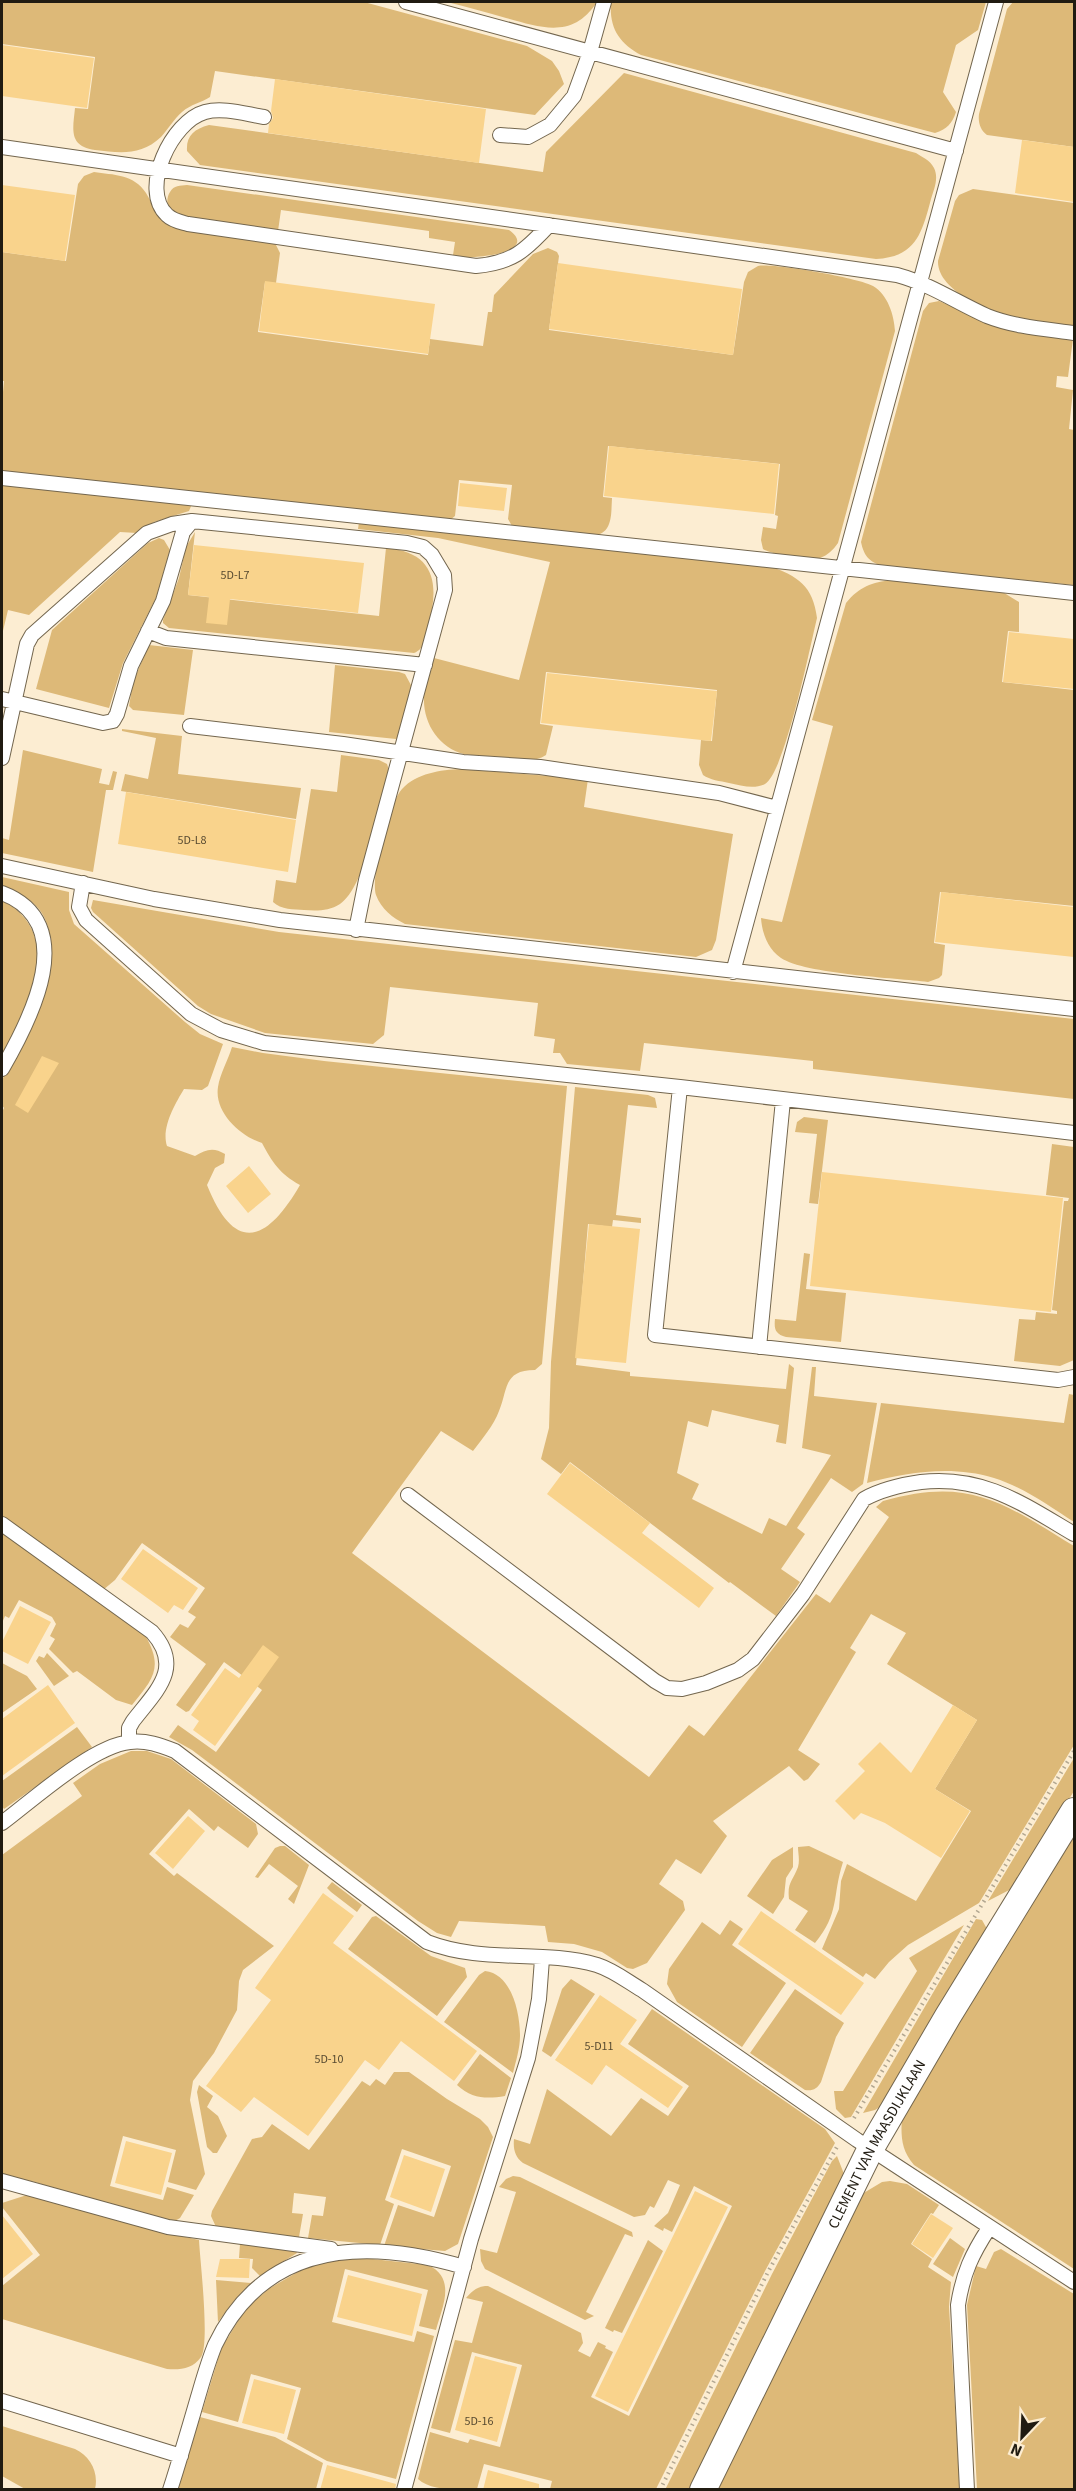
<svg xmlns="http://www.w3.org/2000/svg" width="1076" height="2491" font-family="'Source Sans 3',sans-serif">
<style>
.green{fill:#ddb978}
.building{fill:#f9d38c}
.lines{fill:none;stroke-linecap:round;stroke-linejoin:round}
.lane-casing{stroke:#73664e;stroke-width:16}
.street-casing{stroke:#73664e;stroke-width:28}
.path{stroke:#b2a791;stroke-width:4;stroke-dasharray:1.5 4.5;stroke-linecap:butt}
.lane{stroke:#fff;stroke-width:14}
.street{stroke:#fff;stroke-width:26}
.labels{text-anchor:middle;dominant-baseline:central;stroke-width:5;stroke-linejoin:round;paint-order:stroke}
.number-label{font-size:12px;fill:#564930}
.street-label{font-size:15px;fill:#201b11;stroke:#fcedd2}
</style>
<rect width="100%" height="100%" fill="#fcedd2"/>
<path class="green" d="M2,2H364L527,46L552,61L559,71L564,84L535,115L215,71L210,97C201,103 191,104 182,112C174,119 168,129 161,137C141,156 120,153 95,150C68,146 73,129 75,108L88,109L95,57L2,44Z
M447,2H597C573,39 542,28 506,18C486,12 467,7 447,2Z
M611,2H986L978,30L956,45L943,92L956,112C952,124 947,129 935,133L641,55C619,43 609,28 611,2Z
M1013,2H1074V147L987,135C980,130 978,122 979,114L1007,9Z
M624,73L916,153C922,157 930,160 934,168C939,178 934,189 931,199C922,233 916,257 876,259L200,165L187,151C186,136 194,129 209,125L543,172L546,152Z
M94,172C113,175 134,174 146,193C152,203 156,212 164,221L275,243L280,253L276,283L265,282L258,332L428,355L430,339L483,346L488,312H492L494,295L533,254L548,248L557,252L559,256L549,330L733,355L744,282L748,272L758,266C774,263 858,278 873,286C888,295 894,315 895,331L838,543C833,550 828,555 820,558C809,560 772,555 763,549L761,540L763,527L776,529L778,516L775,515L780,464L608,446L603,497L612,498C611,513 613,532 596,535L512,526L508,519L512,485L459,480L455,516L450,520L2,471V403L4,381H2V252L66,261L78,184L84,176Z
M187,185L509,230C537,250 486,257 473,257C467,258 460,256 453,255L455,242L429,238V231L281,210L278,231C254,227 190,224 173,213C166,208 166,198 170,192C174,185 180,186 187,185Z
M973,189L1074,203V326C1056,324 1037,323 1019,319C993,313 937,292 938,261L955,201L959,195Z
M939,301L1005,329L1073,339L1068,377L1057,376L1056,387L1073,390L1069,429L1074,430V585L883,566C869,562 864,556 861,542L923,311L929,303Z
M2,484L192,504L189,511L154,522L137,533L120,532L29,615L8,610L2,635Z
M359,522L769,566C798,576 813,586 817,618C810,647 785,772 765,784C753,790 741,785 729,783C720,781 710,780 703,775L699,765L701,740L712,741L717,690L546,672L540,724L553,726L546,755C533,764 516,759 501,757C489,756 476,756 464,754C439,748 423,723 424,698C424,685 431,671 434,658L519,680L550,562L438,538L358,529Z
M195,532L188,595L379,616L386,548C435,552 440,584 428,626C426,636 425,649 414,653L169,628L163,623V620L179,578L186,547Z
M159,538L164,540L170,550L156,598L123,663L109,708L36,689L52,630L148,543Z
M892,580L1001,591L1019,602V632L1008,631L1002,682L1074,690V906L940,892L934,943L945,945L942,975L939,978L928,982C896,978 805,974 781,958C768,949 762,933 761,918L782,922L833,726L812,720L846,603C859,587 872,582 892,580Z
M149,645L193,650L184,715L133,710L129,706L133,682Z
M335,665L399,672L405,674L412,687L399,737L396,739L329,732Z
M122,729L182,736L178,774L301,788L296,819L121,791L125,774L148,779L156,738L122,731Z
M23,750L102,769L99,783L109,785L113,771L117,772L113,790H106L93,872L2,853V838L9,840Z
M341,755L379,760L387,764L389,770C381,801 366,887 340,904C329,911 317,911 304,910C294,909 281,910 273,902L276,880L296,883L311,789L337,792Z
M461,769L588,779L584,807L733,834L716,940L712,950L696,957L405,924C393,918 381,909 376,895C370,878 389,803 402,789C417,773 440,770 461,769Z
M2,877L69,892V910L74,924L185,1022L200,1034L223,1044L208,1086L202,1090L184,1089C175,1104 161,1128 167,1146L195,1156C206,1149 214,1147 225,1154L224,1163L215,1168L207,1185C235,1255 267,1242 300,1185C280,1174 272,1162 262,1143C240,1136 214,1112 218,1087C220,1074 228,1060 232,1047L263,1053L324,1061L567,1086L542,1364L535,1370C503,1370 508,1390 499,1411C494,1425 482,1439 473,1451L441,1431L352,1553L649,1777L689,1725L704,1736L816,1594L830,1603L889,1517L876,1507L883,1501C970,1476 1003,1503 1074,1546V1745L979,1903L908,1945L889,1962L875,1979L866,1973L863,1977L822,1949L839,1909L841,1881L847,1864L916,1901L971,1811L935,1789L977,1720L887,1664L906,1633L871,1614L850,1648L856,1652L798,1750L820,1764L808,1779L804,1781L789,1766L713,1821L727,1836L701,1874L676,1859L659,1884L683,1901L685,1910L647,1963L633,1969L627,1968L602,1952L574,1944L548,1942L545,1926L459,1921L451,1937L437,1933L418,1921L192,1750L169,1737L178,1725L216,1752L262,1690L224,1662L189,1711L186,1712L176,1705L206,1664L170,1637L180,1624L188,1628L196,1617L188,1612L205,1588L142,1543L115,1580L103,1590L2,1517V1112L4,1108L2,1105C2,1098 0,1089 2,1082C3,1075 9,1069 12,1062C19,1049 24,1034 30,1020C50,971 73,906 2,888Z
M2,900C67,935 29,1009 2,1057Z
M93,900L279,932L1074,1019V1099L813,1069V1061L644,1043L640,1071L567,1064L560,1053H553L555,1039L534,1036L538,1003L390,987L384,1035L373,1044L265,1033L211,1014L198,1006L93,912L91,908Z
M575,1087L648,1095L655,1098L657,1108L628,1105L616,1215L641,1218V1223L613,1220L612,1227L588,1224L576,1365L630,1372V1376L786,1389L789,1364L794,1368L786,1444L776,1442L779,1425L712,1410L708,1427L688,1421L677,1473L699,1484L692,1499L762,1534L769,1518L786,1526L831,1455L802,1448L812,1367H816L814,1396L877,1403L863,1484L852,1492L831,1478L797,1528L805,1534L781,1569L800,1582L776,1616L730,1582L729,1583L570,1462L561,1474L541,1459L549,1428L551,1362Z
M804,1117L828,1120L818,1204L809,1203L817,1134L795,1132L797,1122Z
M1052,1144L1074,1147V1360L1060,1366L1014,1361L1019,1319L1035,1320L1036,1312L1057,1314V1311L1052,1310L1064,1201H1068L1069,1198L1046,1195Z
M804,1253L810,1254L806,1289L846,1293L841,1342L786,1337C775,1334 774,1329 775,1319L796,1321Z
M1069,1394L1074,1395V1522C1049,1506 1023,1487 994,1478C952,1465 908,1472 867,1483L881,1403L1064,1423Z
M2,1532L145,1635C164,1668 153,1679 132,1705L116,1700L77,1671L73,1673L49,1649L55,1639L50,1636L56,1624L52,1617L19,1600L9,1618L5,1616L2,1623Z
M47,1653L69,1676L54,1686L36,1661L39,1656L44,1658Z
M2,1663L27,1676L37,1689L2,1713Z
M77,1727L92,1747L4,1809L2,1806V1781Z
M131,1751H147L171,1759L256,1824L258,1834L248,1848L218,1826L214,1831L189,1809L149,1854L174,1876L177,1873L274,1946L243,1970L239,1981L237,2010L214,2053L193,2081L190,2100L205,2174L196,2190L168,2182L176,2150L123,2136L110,2186L163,2200L167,2187L194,2195L180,2218L175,2221L135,2214L35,2182L2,2175V1855L82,1796L73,1783L100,1764Z
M1074,1758V1791L1015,1887L988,1901Z
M1074,1833V2269L914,2165C900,2149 901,2134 902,2114Z
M280,1846H285L309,1865L294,1904L288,1899L298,1886L269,1864L258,1878L255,1877L275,1848Z
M809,1846L843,1862C832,1896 840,1913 815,1943L795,1930L808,1911L789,1899C787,1882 793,1881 798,1867C800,1860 798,1853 798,1847Z
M793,1847V1867L786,1878L784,1897L773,1914L747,1896L772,1860Z
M332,1882L362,1905L357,1912L331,1892L327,1888Z
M376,1916L431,1956L465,1968L467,1977L437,2016L348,1949L372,1917Z
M976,1919L982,1920L987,1929L883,2105L875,2110L863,2113Z
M730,1920L743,1929L732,1945L786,1983L742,2047L677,2002L667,1984L669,1969L702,1922L720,1935Z
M964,1925L851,2117L845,2118L836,2109L834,2091H843L917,1971L909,1958Z
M485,1971C512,1974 520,2013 520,2036C520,2048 516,2061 513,2073L444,2022L479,1975Z
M571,1979L595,1994L551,2057L542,2051L562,1989Z
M795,1989L844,2023L836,2037L821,2082C817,2089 813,2091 805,2090L750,2053Z
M652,2009L825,2129L835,2143L765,2271L656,2489H550L552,2481L484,2464L477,2489C458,2490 431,2491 418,2479L430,2432L468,2443L470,2439L500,2447L522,2365L472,2352L450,2433L431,2428L455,2340L472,2343L483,2302L466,2298C473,2290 478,2286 488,2286L581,2333L583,2343L578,2351L590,2357L598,2342L606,2346L605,2348L613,2352L591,2397L629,2416L732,2206L694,2186L672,2232L664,2228L663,2231L654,2226L668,2213L680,2185L668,2180L654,2208L650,2206L645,2215L634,2217L523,2163C515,2157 513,2149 514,2139L530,2144L547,2089L611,2136L641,2098L668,2116L689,2086L628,2044Z
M480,2054L511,2078L505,2096C487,2099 472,2099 457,2085Z
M394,2072H409L447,2099L480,2119L488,2127L493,2137L458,2244L445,2251L384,2246L398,2205L434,2217L451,2166L402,2149L385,2200L394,2204L380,2245L308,2238L312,2215L323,2216L326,2197L294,2193L292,2213L303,2214L299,2237L223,2230L216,2227L211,2216L212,2211L252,2139L262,2137L272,2124L309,2150L362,2081L370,2086L376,2079L385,2085Z
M199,2085L213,2096L207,2107L218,2116L227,2136L217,2153H213L207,2147L197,2092Z
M837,2156L844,2174L843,2181L690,2489L665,2490L772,2274L832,2161Z
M513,2176L520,2177L632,2232L633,2237L625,2234L586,2312L594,2316L585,2320L485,2269L481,2261L480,2249L497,2253L516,2192L499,2187L506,2179Z
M890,2181L907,2184L939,2205L933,2214L931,2213L911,2244L932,2259L928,2267L951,2282L949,2307L960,2489L714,2490L862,2194L882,2182Z
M30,2194L133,2225L199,2240C200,2260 210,2344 201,2357C193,2369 180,2370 167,2369L2,2319V2286L40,2255L2,2207V2203Z
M950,2238L965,2249L953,2277L933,2264Z
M648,2240L663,2251L622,2333L614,2330L613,2332L605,2328Z
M240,2244L296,2250L297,2253L260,2276L252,2268L253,2259L239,2258Z
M1001,2249L1074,2294V2489H977L967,2305L976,2266L986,2269L994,2252Z
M354,2257L428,2265C457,2278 442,2308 436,2330L419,2326L428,2290L345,2269L332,2322L414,2342L417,2331L434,2336L396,2479L327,2461L287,2439L301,2388L251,2374L238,2422L202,2412L221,2349L246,2308L270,2288L308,2266Z
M216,2280L251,2283L234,2301L218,2322Z
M200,2417L275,2437L323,2463L316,2489H178Z
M2,2426L75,2449C90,2456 99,2472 95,2489H25L2,2476Z"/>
<path class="building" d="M2,45L94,58L87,108L2,96Z
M275,79L486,109L479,163L268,133L269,124L273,118L271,111Z
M1022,140L1074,147V202L1015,193Z
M2,185L75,195L65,261L2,252Z
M558,263L742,289L733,355L549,329Z
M265,281L435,304L428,354L259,331Z
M609,446L779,464L774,514L604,496Z
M460,483L507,488L504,511L458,506Z
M194,545L364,563L358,613L230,599L227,625L206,623L209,597L188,595Z
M1009,632L1074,639V689L1003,682Z
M547,673L717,691L711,741L541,723Z
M126,792L296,820L288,872L118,844Z
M941,892L1074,907V957L935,942Z
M42,1056L59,1063L28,1113L15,1105Z
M249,1166L271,1194L248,1213L226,1186Z
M822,1172L1063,1198L1051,1312L810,1286Z
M589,1224L640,1229L626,1363L575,1358Z
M570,1463L650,1523L642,1533L714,1588L699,1608L547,1494Z
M143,1549L198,1588L183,1610L174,1605L168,1613L121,1579Z
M20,1606L51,1622L28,1664L2,1651V1642Z
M263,1645L279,1657L215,1746L193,1730L199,1721L191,1715L225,1668L239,1678Z
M48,1685L75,1723L2,1776V1719Z
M953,1705L977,1720L935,1789L970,1811L941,1858L885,1823L861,1813L854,1820L835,1801L865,1771L858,1764L880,1742L911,1773Z
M188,1816L205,1831L173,1869L155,1853Z
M323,1893L354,1916L333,1943L477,2051L454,2081L401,2041L379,2070L365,2060L308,2136L254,2097L241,2112L206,2086L271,2000L255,1988Z
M761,1911L864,1983L841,2015L738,1944Z
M600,1995L637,2020L620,2044L683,2087L668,2108L606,2065L592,2085L555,2060Z
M126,2141L172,2153L161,2195L115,2183Z
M404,2155L445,2169L431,2212L390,2197Z
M695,2191L728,2207L628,2412L595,2396Z
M931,2214L953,2228L933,2258L912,2244Z
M2,2215L33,2254L2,2279Z
M220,2259H250L249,2278L216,2277Z
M348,2275L422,2294L412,2336L337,2317Z
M475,2356L517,2367L497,2442L455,2430Z
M254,2379L296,2390L284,2434L242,2423Z
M327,2465L396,2484L395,2490H320Z
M488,2470L539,2484V2490H483Z"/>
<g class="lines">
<g class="lane-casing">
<path id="lane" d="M406,2L956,151
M264,117C245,114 223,107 205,112C172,121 139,189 167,215C173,221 181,222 188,224L476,266C512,263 525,251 549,225
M500,135L528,137L550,125L574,96L590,52L604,2
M2,147L897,275C930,284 956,302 987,316C1015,327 1045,329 1074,333
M2,478L1074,593
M148,631L166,638L425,665
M2,699L103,723L113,721L117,714L131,666L163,601L183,532L192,521
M190,726L343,744L463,762L540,767L719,793L777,808
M2,758L27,644L32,635L147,533L172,524L192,521L407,543L423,547L432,555L444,575L445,590L366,880L356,930
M2,866L154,899L280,920L1074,1009
M83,883L79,907L86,920L191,1014L221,1030L264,1043L680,1087
M2,893C81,923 31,1019 2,1069
M733,972L996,2
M1074,1133L680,1087L655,1335L1058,1380L1074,1377
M759,1347L783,1100
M408,1495L655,1681L667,1688L682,1689L706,1683L738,1670L753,1659L803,1594L864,1499C882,1489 900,1485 921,1482C983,1475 1023,1504 1074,1534
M2,1524L152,1632C184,1668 156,1691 133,1721L129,1728V1742
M2,1823C33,1800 92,1746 130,1742C146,1740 160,1745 175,1751L427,1942C484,1964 541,1949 597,1965C613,1970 627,1981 642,1990L857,2140L1074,2282
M2,2181L168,2227L331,2249
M2,2401L181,2456
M170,2490C180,2459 189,2428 198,2397C203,2380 208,2362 215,2345C265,2241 365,2238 464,2267
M404,2490L471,2239L528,2058L539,1999L542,1959
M967,2490L958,2305C963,2273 972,2254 989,2228"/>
</g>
<g class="street-casing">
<g id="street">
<path id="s1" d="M703,2490L871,2148L948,2016L1074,1811"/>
</g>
</g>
<path class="path" d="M854,2118L1074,1751
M660,2490L768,2272L838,2145"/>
<use href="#lane" class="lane"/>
<use href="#street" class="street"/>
</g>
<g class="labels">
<g class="number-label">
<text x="235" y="575">5D-L7</text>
<text x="192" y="840">5D-L8</text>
<text x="599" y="2046">5-D11</text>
<text x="329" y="2059">5D-10</text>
<text x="479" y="2421">5D-16</text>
</g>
<g class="street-label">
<text stroke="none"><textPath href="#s1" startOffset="387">CLEMENT VAN MAASDIJKLAAN</textPath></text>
</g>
</g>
<rect width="1076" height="2491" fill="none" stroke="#201b11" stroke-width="6"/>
<g transform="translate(1022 2437) rotate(203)" stroke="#fcedd2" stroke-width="4.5" paint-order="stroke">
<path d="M0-4.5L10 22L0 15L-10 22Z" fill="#201b11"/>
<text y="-9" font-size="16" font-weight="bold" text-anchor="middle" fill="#201b11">N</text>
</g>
</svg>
